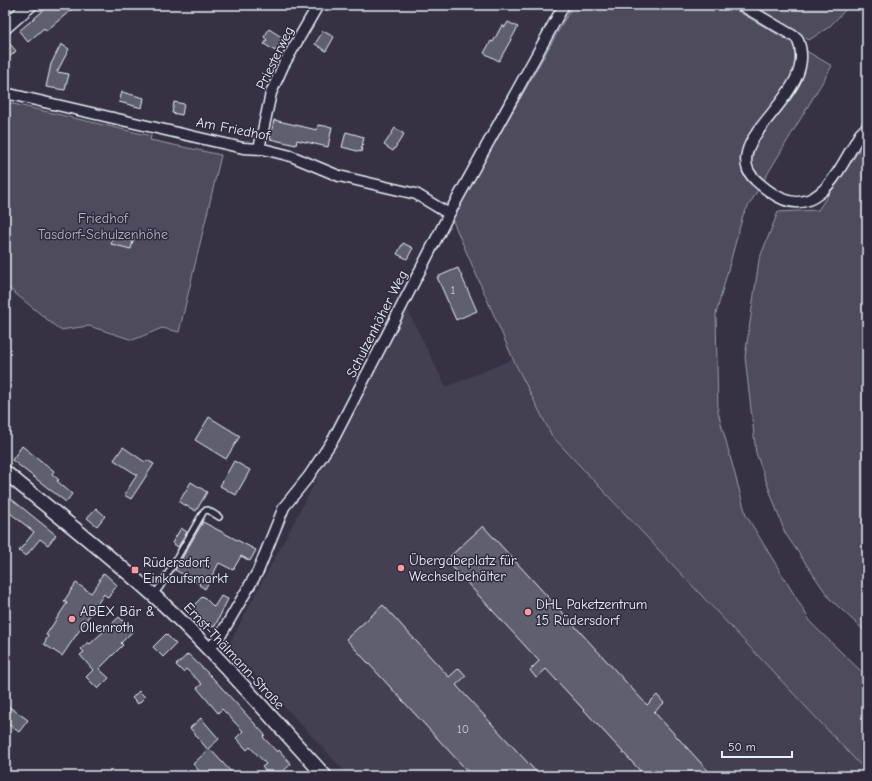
<svg xmlns="http://www.w3.org/2000/svg" width="872" height="781" font-family="'Comic Neue',sans-serif">
<style>
.built{fill:#433f51}
.green{fill:#4d4b5c;stroke:#9a9eaa}
.building{fill:#605e6e;stroke:#e8f1f8}
.lines{fill:none;stroke-linecap:round;stroke-linejoin:round}
.lane-casing{stroke:#e8f1f8;stroke-width:8}
.street-casing{stroke:#e8f1f8;stroke-width:13}
.secondary-casing{stroke:#e8f1f8;stroke-width:16}
.lane{stroke:#2f2a3d;stroke-width:5}
.street{stroke:#2f2a3d;stroke-width:10}
.secondary{stroke:#2f2a3d;stroke-width:13}
.poi-dot{fill:#ff9aa2;stroke:#2f2a3d;stroke-width:1.5}
.labels{text-anchor:middle;dominant-baseline:central;stroke-width:3;stroke-linejoin:round;paint-order:stroke}
.number-label{font-size:12px;fill:#c6ccd6}
.street-label{font-size:14px;fill:#e8f1f8;stroke:#2f2a3d}
.park-label{font-size:14px;fill:#b2b7c1;stroke:#2f2a3d}
.poi-label{font-size:14px;fill:#e8f1f8;stroke:#2f2a3d;text-anchor:start}
</style>
<rect width="100%" height="100%" fill="#363244"/>
<filter id="ink" filterUnits="userSpaceOnUse"><feTurbulence type="fractalNoise" baseFrequency=".025" numOctaves="2"/><feDisplacementMap in="SourceGraphic" scale="8" xChannelSelector="R" yChannelSelector="G"/><feConvolveMatrix kernelMatrix="1 2 1 2 8 2 1 2 1" color-interpolation-filters="sRGB"/></filter>
<g filter="url(#ink)">
<path class="built" d="M407,309L446,387L513,359L552,436L867,772V776H349L228,646Z"/>
<path class="green" d="M573,5H727L832,66L743,215L716,314L718,412L746,515L812,624L867,677V772L552,436L513,359L452,219Z
M751,5H850L829,27L809,40Z
M5,102L151,136L150,140L221,155L179,332L162,328L133,340L89,326L60,330L5,285Z
M867,139V633L830,599L785,533L756,453L745,357L759,260L778,212L818,210Z"/>
<path class="building" d="M50,5H77L46,31L44,28L28,42L19,31Z
M508,22L518,27L499,61L484,53L491,41L493,42L502,25L505,27Z
M269,29L283,38L275,51L264,44L267,40L264,37Z
M323,31L334,37L326,51L315,44Z
M5,38L16,51L5,61Z
M61,44L69,49L57,72L69,74L65,90L46,87L51,64Z
M122,92L144,98L142,108L119,102Z
M174,102L184,104L182,115L172,113Z
M274,120L317,130L318,125L332,127L328,147L297,140L296,145L270,139Z
M395,128L404,134L393,151L384,145Z
M346,132L364,137L361,152L342,147Z
M114,233L134,237L131,249L111,244Z
M403,243L413,248L407,259L397,254Z
M458,268L477,311L456,320L437,277Z
M209,417L240,436L226,459L195,440Z
M22,446L54,471L52,474L59,480L57,481L72,494L66,502L12,460Z
M123,447L145,462L147,460L154,464L131,499L124,495L137,475L114,460Z
M234,461L250,470L236,495L220,486Z
M191,482L207,492L196,511L179,502Z
M9,497L56,535L48,545L40,539L26,556L19,551L34,532L5,509V501Z
M96,508L105,516L97,526L87,518Z
M203,522L256,550L250,561L241,556L233,570L219,563L205,589L199,585L200,584L175,570Z
M483,526L647,705L657,695L664,703L654,712L713,776H645L546,669L536,678L530,670L539,661L446,560Z
M181,528L187,532L178,547L172,543Z
M104,573L117,585L108,598L104,594L62,656L44,644L48,636L46,635L67,603L64,601L76,583L91,593L100,581L99,579Z
M203,596L214,607L221,596L228,599L215,626L211,627L192,607Z
M383,605L449,677L459,668L466,676L456,685L540,776H472L346,639Z
M119,617L133,631L121,643L123,645L99,669L109,678L98,689L86,677L93,670L80,655L84,652L81,649L88,642L90,644Z
M166,634L176,644L163,657L153,647Z
M188,654L211,676L265,735L263,737L277,752L279,750L291,764L278,776H270L262,767L266,764L250,747L247,750L236,738L243,731L222,709L218,713L197,688L202,684L186,669L183,672L176,665Z
M139,691L145,697L138,704L132,698Z
M5,704L28,720L19,732L5,722Z
M201,718L219,739L209,748L235,776H210L205,771L202,774L193,764L208,750L190,728Z"/>
<g class="lines">
<g class="lane-casing">
<path id="lane" d="M153,595L160,587L204,511L208,510L219,517"/>
</g>
<g class="street-casing">
<path id="street" d="M741,5L797,38C821,91 732,130 748,170C752,179 761,185 769,191C817,227 840,167 860,134L867,127
M5,93L243,148L263,149L291,156L339,176L416,194L449,214
M259,149L271,93L283,66L318,5
M208,650L219,638L258,571L284,507L309,476L334,438L449,214L564,5"/>
</g>
<g class="secondary-casing">
<path id="secondary" d="M5,27L30,5
M5,472C57,515 111,556 161,602C219,656 271,718 325,776"/>
</g>
<use href="#lane" class="lane"/>
<use href="#street" class="street"/>
<use href="#secondary" class="secondary"/>
</g>
</g>
<g class="poi-dot">
<circle cx="401" cy="568" r="4"/>
<rect x="131" y="566" width="8" height="8" rx="2"/>
<circle cx="528" cy="612" r="4"/>
<circle cx="72" cy="619" r="4"/>
</g>
<g class="labels">
<g class="number-label">
<text x="453" y="290">1</text>
<text x="463" y="729">10</text>
</g>
<g class="street-label">
<text transform="translate(275 58) rotate(-64)">Priesterweg</text>
<text transform="translate(233 129) rotate(11)">Am Friedhof</text>
<text transform="translate(377 324) rotate(-63)">Schulzenhöher Weg</text>
<text transform="translate(234 656) rotate(47)">Ernst-Thälmann-Straße</text>
</g>
<g class="park-label">
<text x="103" y="218">Friedhof<tspan x="103" dy="16">Tasdorf-Schulzenhöhe</tspan></text>
</g>
<g class="poi-label">
<text x="409" y="560">Übergabeplatz für<tspan x="409" dy="16">Wechselbehälter</tspan></text>
<text x="143" y="562">Rüdersdorf,<tspan x="143" dy="16">Einkaufsmarkt</tspan></text>
<text x="536" y="604">DHL Paketzentrum<tspan x="536" dy="16">15 Rüdersdorf</tspan></text>
<text x="80" y="611">ABEX Bär &amp;<tspan x="80" dy="16">Ollenroth</tspan></text>
</g>
</g>
<rect width="872" height="781" fill="none" stroke="#2f2a3d" stroke-width="20"/>
<rect x="10" y="10" width="852" height="761" fill="none" stroke="#e8f1f8" stroke-width="1.5" filter="url(#ink)"/>
<path d="M722 751v6h70v-6" fill="none" stroke="#e8f1f8" stroke-width="2"/>
<text x="728" y="751" font-size="12" fill="#e8f1f8" stroke="#2f2a3d" stroke-width="3" paint-order="stroke">50 m</text>
</svg>
